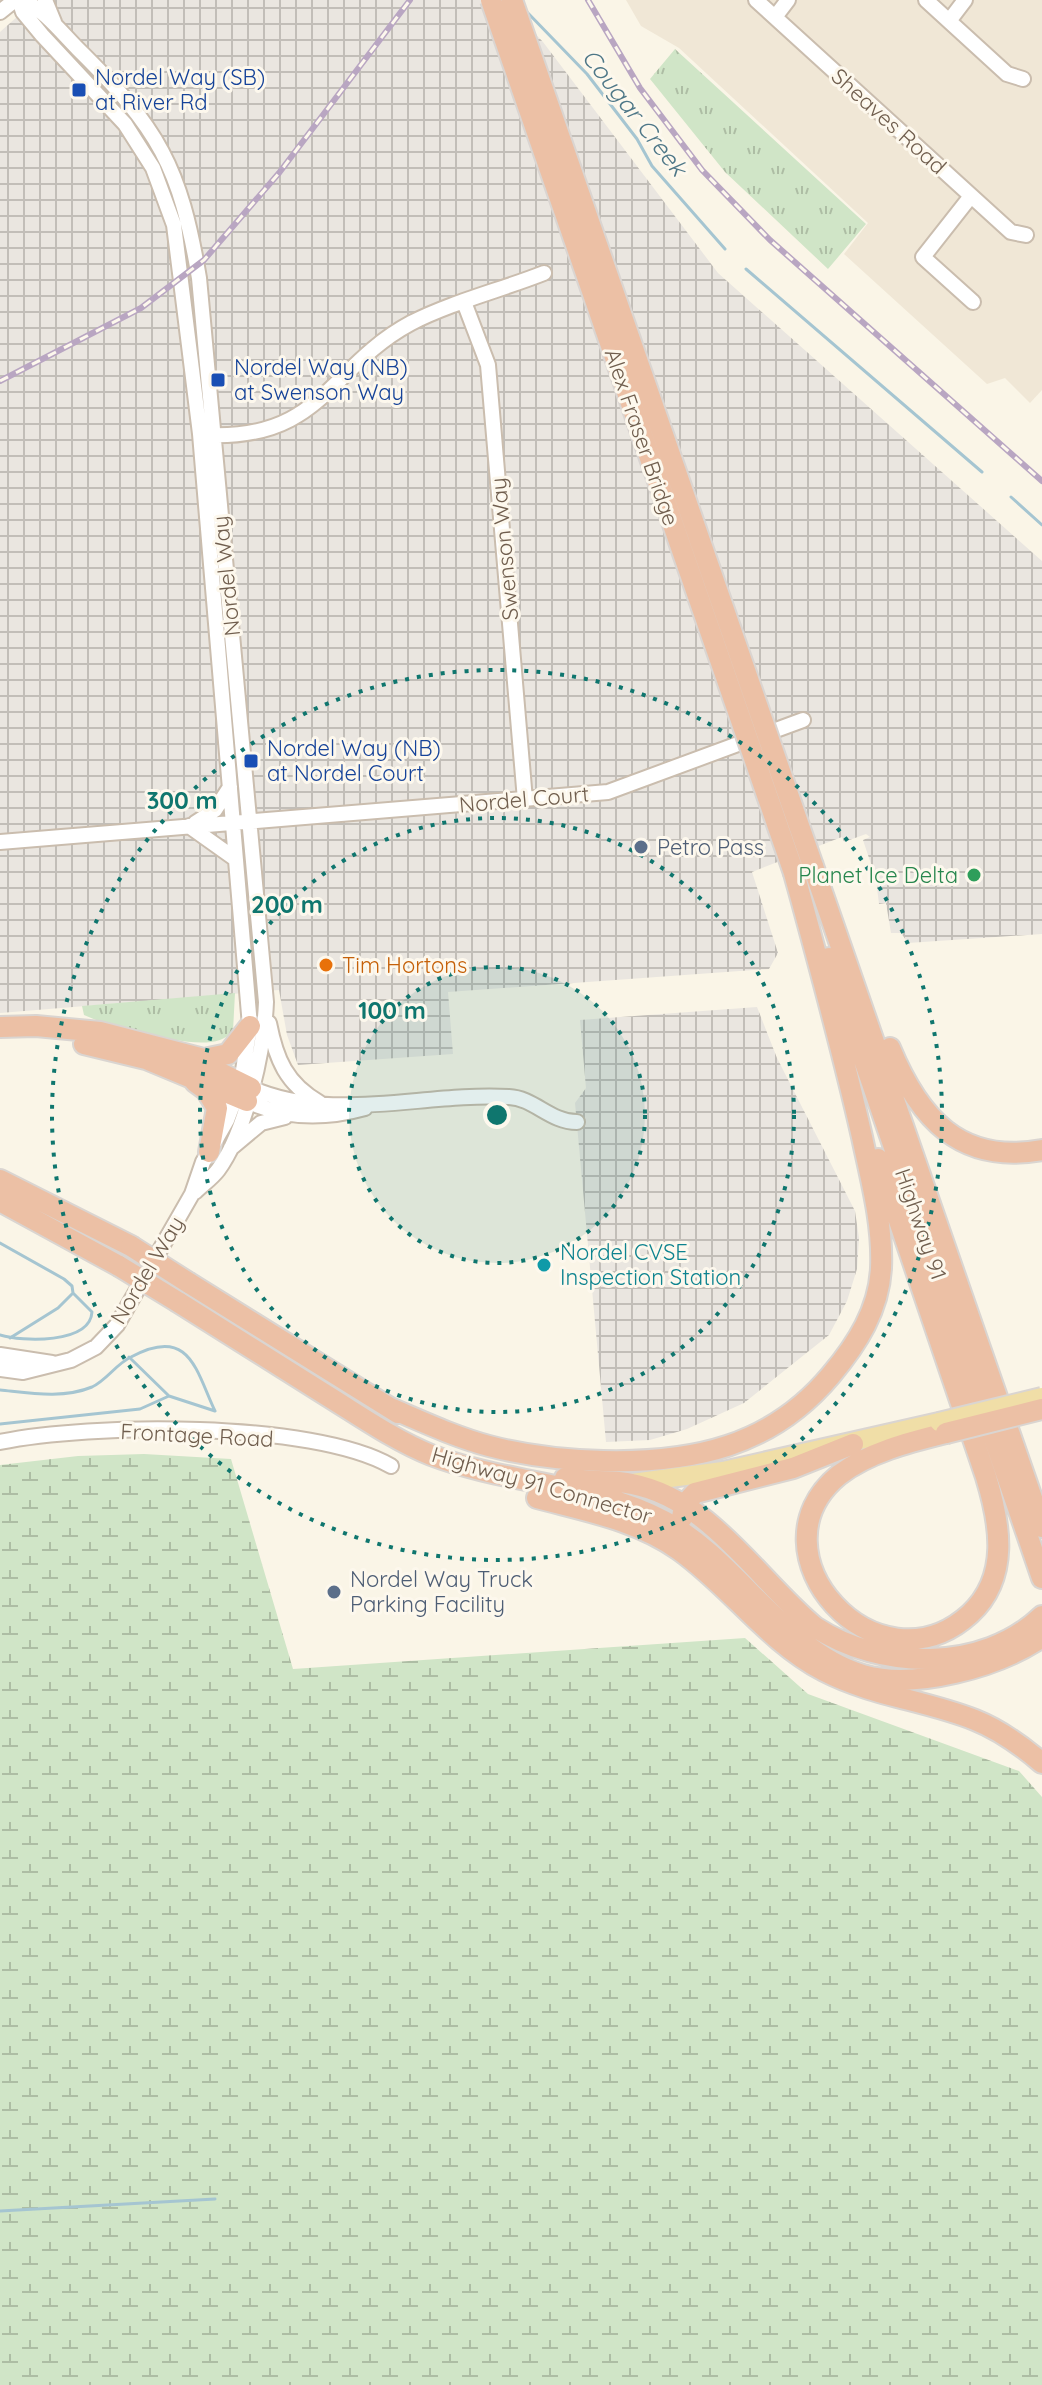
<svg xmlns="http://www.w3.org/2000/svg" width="1042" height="2385" font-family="Quicksand,sans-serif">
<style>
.residential{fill:#f0e7d6}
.industrial{fill:url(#industrial-grid)}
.grass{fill:url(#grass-tufts)}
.wetland{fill:url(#wetland-marsh)}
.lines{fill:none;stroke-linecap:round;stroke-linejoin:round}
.stream{stroke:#a5c5d1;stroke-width:3}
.minor-casing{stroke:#cabdae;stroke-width:18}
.major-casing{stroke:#dad5d1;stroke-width:22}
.highway-casing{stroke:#dad5d1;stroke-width:24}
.minor{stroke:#fff;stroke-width:14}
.major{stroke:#f0dea7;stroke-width:18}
.highway{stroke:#ecc0a5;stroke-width:20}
.rail-casing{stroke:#b9a6c2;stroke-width:6}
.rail{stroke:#fdf8ed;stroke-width:3;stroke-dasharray:9;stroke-linecap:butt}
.major-bridge-casing{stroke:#dad5d1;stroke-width:22;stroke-linecap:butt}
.highway-bridge-casing{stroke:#dad5d1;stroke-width:24;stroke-linecap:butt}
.major-bridge{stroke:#f0dea7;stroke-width:18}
.highway-bridge{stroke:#ecc0a5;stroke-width:20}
.ring{fill:none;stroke:#0f766e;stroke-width:4;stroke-dasharray:4 8}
.transit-dot{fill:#1a4fb4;stroke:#fdf8ed;stroke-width:3}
.service-dot{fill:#5c6f8a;stroke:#fdf8ed;stroke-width:3}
.leisure-dot{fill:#2e9e5b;stroke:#fdf8ed;stroke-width:3}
.food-dot{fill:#e8710a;stroke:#fdf8ed;stroke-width:3}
.culture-dot{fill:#0f9aa8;stroke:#fdf8ed;stroke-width:3}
.labels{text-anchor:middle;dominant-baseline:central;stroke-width:6;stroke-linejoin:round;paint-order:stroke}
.transit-label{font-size:22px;fill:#164399;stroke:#fdf8ed;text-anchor:start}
.street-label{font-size:22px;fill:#705e4e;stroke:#fdf8ed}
.service-label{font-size:22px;fill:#4e5e75;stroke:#fdf8ed;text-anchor:start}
.leisure-label{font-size:22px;fill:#27864d;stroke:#fdf8ed;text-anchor:end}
.food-label{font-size:22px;fill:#c56008;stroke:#fdf8ed;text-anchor:start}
.culture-label{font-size:22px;fill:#0d838f;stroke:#fdf8ed;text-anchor:start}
.water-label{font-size:24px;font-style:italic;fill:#4e7787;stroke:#fdf8ed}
.centre{fill:#0f766e;stroke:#fdf8ed;stroke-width:4}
.ring-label{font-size:24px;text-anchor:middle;font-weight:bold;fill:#0f766e;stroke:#fdf8ed;stroke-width:6;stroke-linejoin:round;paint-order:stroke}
</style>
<defs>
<pattern id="industrial-grid" width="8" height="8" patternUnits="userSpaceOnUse" patternTransform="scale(2)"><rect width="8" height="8" fill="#eae6e0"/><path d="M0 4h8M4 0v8" fill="none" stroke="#c2beb8"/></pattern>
<pattern id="grass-tufts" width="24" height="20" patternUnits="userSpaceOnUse" patternTransform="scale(2)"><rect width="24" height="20" fill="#d0e5c7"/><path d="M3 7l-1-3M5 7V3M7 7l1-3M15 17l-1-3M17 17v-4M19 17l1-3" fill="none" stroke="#adbda4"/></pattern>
<pattern id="wetland-marsh" width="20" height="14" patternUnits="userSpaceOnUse" patternTransform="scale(2)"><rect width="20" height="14" fill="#d0e5c7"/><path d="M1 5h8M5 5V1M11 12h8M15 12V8" fill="none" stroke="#adbda4"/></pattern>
</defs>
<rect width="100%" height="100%" fill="#faf5e7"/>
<path class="residential" d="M626,0H1042V390L1030,403L1005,378L987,384L844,254L868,223L679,48L641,26Z"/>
<path class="industrial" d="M36,0H504L543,42L718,273L1042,561V934L908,943L901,933H891L886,903L879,904L876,879L863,840L870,837L866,834L844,842L842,837L834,840L752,872L778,953L769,969L448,992L453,1054L298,1065L287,1035L279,990L0,1013V32Z
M757,1007L777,1058L855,1211L859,1238L857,1269L847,1301L829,1335L744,1403L687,1429L650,1440L606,1442L575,1103L586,1088L580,1020Z"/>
<path class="grass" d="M675,49L866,224L828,269L725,172L650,79Z
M235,993L233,1031C211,1060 129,1026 96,1020L84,1015L82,1006Z"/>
<path class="wetland" d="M144,1454L231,1459L293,1669L745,1638L808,1694L1019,1771L1042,1797V2385H0V1465L78,1456Z"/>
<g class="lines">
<path class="stream" d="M525,10L587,74L637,139L652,166L725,249
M746,269L982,472
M1011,497L1042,525
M0,1243L64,1279L72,1286L73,1293L58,1308L10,1338
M0,1335C22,1342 90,1344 92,1312L73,1293
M129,1357L169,1396L215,1411
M0,1390C30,1393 63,1399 92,1387C107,1380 116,1364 131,1357C190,1325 196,1371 215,1411
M0,1424L140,1409L169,1396
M0,2211L215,2199"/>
<g class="minor-casing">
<path id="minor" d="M23,0C44,10 62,33 78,49C159,129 180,166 199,278L266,1002C264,1050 246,1132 218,1170C212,1178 202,1185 195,1192
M45,0L54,22
M756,0L1011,232L1026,235
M926,0L1007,74L1023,79
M0,12L15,0
M775,17L788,0
M949,21L965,0
M971,196L923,257L973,302
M464,302L488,365L525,800
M207,435C322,440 329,367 411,323C452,302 501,290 544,273
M195,823L215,810L230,787
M189,826L234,858
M0,842L608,792L803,720
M269,1023C276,1059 286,1084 320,1103
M251,1088C333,1124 423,1092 509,1097C534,1098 550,1122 577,1122
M247,1101C285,1119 325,1119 365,1108
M231,1148L261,1123L285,1117
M0,1355L52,1363
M0,1369L23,1372L71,1360L96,1347L117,1325L192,1194L203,1162L227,1120L241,1083L250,1026L200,434L174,225L153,168L125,124L42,35L23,12L19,0
M0,1442C89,1423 313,1421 391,1466"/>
</g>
<g class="major-casing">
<path id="major" d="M632,1483L723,1471L939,1422"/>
</g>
<g class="highway-casing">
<path id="highway" d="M813,866L1042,1527
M829,958L1042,1578
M0,1027L36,1026L100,1032L204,1059L228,1054L250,1026
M84,1044L146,1059L247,1101
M890,1048C919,1118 960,1165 1042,1150
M194,1060L251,1088
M195,1082L206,1090L217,1108L209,1152
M878,1159L986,1477C1000,1523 1010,1577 970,1614C877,1698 745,1552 839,1475C869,1452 910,1442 946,1433
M0,1180L131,1246
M0,1201L119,1266
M189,1283L398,1413
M178,1302C227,1333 277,1364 326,1395C360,1416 394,1440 431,1455C506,1484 593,1483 664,1521C736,1559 784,1652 863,1675C915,1690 998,1667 1042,1637
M388,1407C421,1421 455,1437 489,1446C527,1456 564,1460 603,1461C692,1463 771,1447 831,1375C857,1344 879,1310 881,1268C883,1224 871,1180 862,1137C842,1048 818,961 794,873
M565,1478C587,1483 610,1479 632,1484C710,1499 758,1580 815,1627C881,1670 982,1673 1042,1616
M537,1498C585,1511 637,1520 679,1550C731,1587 767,1641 824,1671C872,1696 925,1700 975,1720C1000,1730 1022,1746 1042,1763
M682,1518L684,1505L695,1493L793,1468L853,1444"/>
</g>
<use href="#minor" class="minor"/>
<use href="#major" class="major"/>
<use href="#highway" class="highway"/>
<g class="rail-casing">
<path id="rail" d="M588,0L640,88L702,170L770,240L1042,481
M0,381L141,308L204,260L279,173L410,0"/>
</g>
<use href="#rail" class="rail"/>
<g class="major-bridge-casing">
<path id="major-bridge" d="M939,1422L1042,1397"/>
</g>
<g class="highway-bridge-casing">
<path id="highway-bridge" d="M491,0L794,873
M512,0L813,866
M131,1246L189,1283
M119,1266L178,1302
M946,1433L1042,1409"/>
</g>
<use href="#major-bridge" class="major-bridge"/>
<use href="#highway-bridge" class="highway-bridge"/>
</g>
<circle cx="497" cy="1115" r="148" fill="#0f766e" fill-opacity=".12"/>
<g class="ring">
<circle cx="497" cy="1115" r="148"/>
<circle cx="497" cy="1115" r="297"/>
<circle cx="497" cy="1115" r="445"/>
</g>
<g class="transit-dot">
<rect x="71" y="82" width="16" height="16" rx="4"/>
<rect x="210" y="372" width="16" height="16" rx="4"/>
<rect x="243" y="753" width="16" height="16" rx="4"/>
</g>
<g class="service-dot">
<circle cx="641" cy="847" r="8"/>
<circle cx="334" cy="1592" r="8"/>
</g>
<circle class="leisure-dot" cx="974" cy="875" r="8"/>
<circle class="food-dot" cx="326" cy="965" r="8"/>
<circle class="culture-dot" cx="544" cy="1265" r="8"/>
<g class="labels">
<g class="transit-label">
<text x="95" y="77">Nordel Way (SB)<tspan x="95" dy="25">at River Rd</tspan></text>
<text x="234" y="367">Nordel Way (NB)<tspan x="234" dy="25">at Swenson Way</tspan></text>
<text x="267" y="748">Nordel Way (NB)<tspan x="267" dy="25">at Nordel Court</tspan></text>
</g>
<g class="street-label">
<text transform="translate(889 121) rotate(42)">Sheaves Road</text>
<text transform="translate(642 437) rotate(71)">Alex Fraser Bridge</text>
<text transform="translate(504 549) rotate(-95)">Swenson Way</text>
<text transform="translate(226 576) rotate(-96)">Nordel Way</text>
<text transform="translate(524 799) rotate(-5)">Nordel Court</text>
<text transform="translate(921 1224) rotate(71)">Highway 91</text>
<text transform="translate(147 1270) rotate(-59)">Nordel Way</text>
<text transform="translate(197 1435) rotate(3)">Frontage Road</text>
<text transform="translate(542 1485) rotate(16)">Highway 91 Connector</text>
</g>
<g class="service-label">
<text x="657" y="847">Petro Pass</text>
<text x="350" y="1579">Nordel Way Truck<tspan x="350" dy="25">Parking Facility</tspan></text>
</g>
<g class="leisure-label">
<text x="958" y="875">Planet Ice Delta</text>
</g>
<g class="food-label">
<text x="342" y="965">Tim Hortons</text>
</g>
<g class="culture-label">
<text x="560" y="1252">Nordel CVSE<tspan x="560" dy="25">Inspection Station</tspan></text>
</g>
<g class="water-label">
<text transform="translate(635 112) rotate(52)">Cougar Creek</text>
</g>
</g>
<circle cx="497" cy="1115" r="12" class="centre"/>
<g class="ring-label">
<text x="182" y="809">300 m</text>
<text x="287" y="913">200 m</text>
<text x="392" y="1019">100 m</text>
</g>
</svg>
